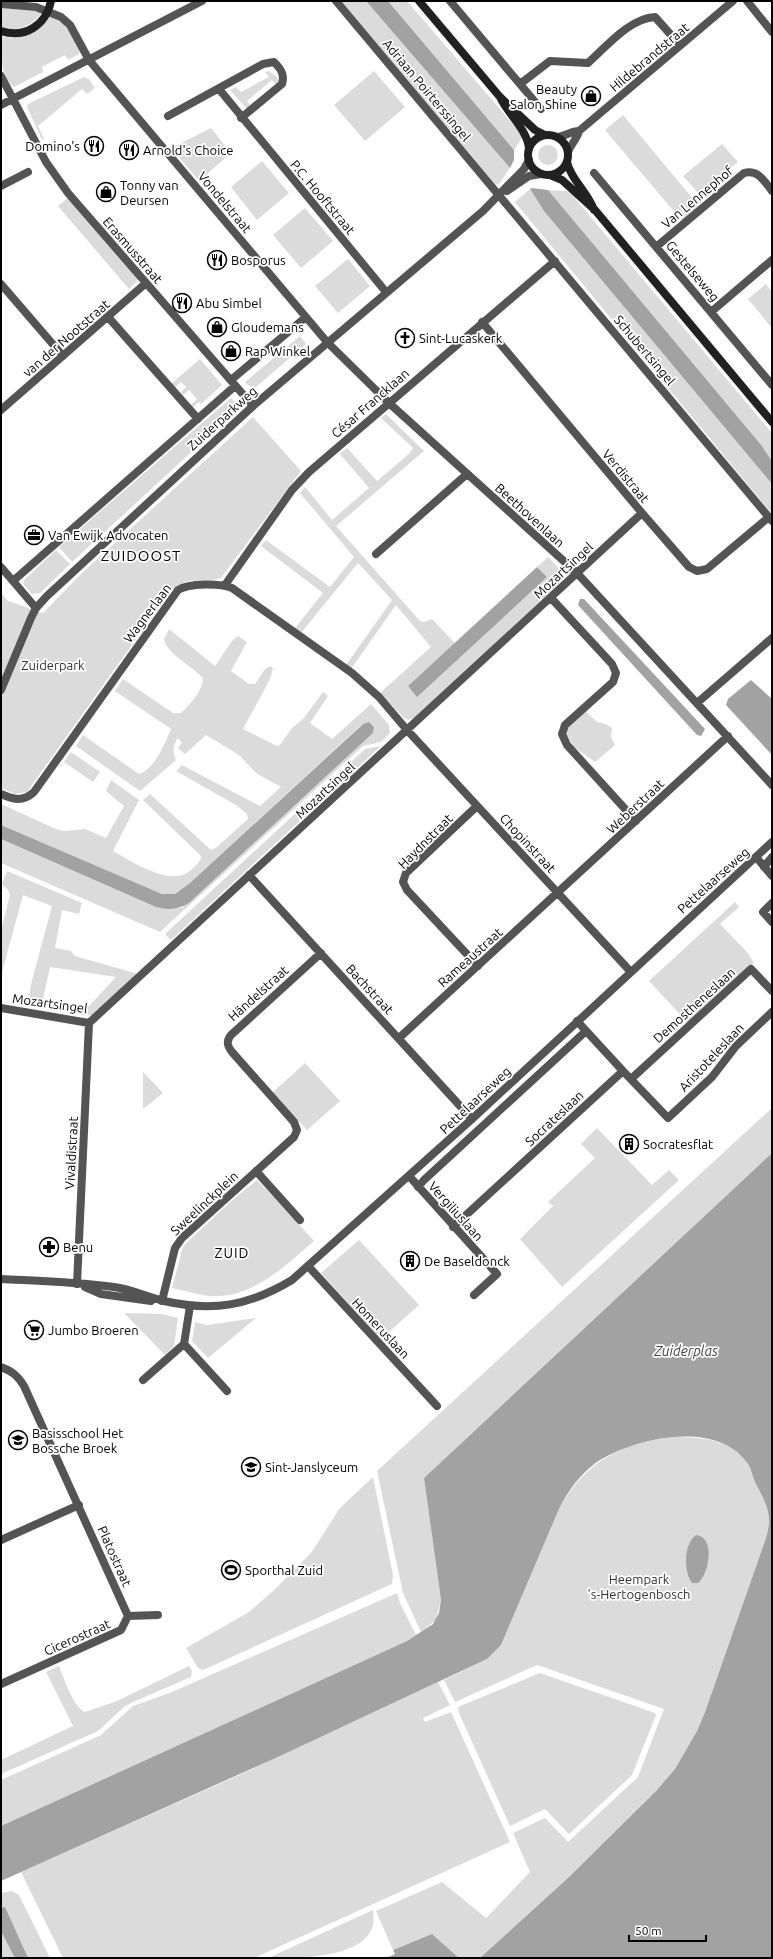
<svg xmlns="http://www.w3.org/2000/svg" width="773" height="1959" font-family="Ubuntu,sans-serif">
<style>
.green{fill:#dbdbdb}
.water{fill:#a2a2a2}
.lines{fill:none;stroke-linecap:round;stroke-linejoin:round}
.minor{stroke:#545454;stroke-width:8}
.tertiary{stroke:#545454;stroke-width:8}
.secondary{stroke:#212121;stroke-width:8}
.labels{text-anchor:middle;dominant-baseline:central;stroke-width:3.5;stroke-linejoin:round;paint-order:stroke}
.street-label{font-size:13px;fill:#000;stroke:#fff}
.poi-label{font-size:13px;fill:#000;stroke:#fff;text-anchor:start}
.park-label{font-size:13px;fill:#323232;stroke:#fff}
.neighbourhood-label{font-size:14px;letter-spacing:1px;fill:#000;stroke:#fff}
.water-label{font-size:14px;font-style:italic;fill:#434343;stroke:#fff}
.quarter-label{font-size:15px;letter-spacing:1px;fill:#000;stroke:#fff}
</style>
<rect width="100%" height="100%" fill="#fff"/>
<path class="green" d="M341,1H366L510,168L499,184L496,185Z
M388,1H407L523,136L514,150Z
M1,8L36,11L42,13C30,27 19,32 1,27Z
M50,17C67,22 71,35 79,50V54L68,60L65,55L42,67L43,72L14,87C0,76 1,53 1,36C21,41 38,33 50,17Z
M269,71L278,78L279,82L276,85L272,80L247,101L251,106L247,109L230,90L236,87L241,92L269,77L265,72Z
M374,71L405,107L365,141L334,105Z
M84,77L89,79L95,88L87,94L82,89L38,126L44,139L42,140L27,107L28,104Z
M623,115L699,206L682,221L605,130Z
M211,128L231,153L199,181L171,148Z
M722,144L738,162L699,194L683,176Z
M538 155a10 10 0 1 1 20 0a10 10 0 1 1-20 0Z
M262,161L289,193L257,220L231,187Z
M530,189L544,211L772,484V514L515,202Z
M548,190L567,191L573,196L772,433V461Z
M70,196L140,278L129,289L58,206Z
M305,208L333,241L301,268L273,235Z
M348,259L370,286L338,313L315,286Z
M766,284L772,292V328L748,299Z
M300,336L306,344L256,387L249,386L245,382Z
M200,359L222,385L201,404L199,402L193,407L191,405L197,399L189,390L183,395L181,392L186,387L181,382L175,387L172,383Z
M231,398L239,406L238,409L72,562L59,547Z
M386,414L424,451L336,526L420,621L424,622L432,619L455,643L408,686L417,696L547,577L537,567L548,557L565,574L561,582L415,718L408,720L404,718L380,693L431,647L396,605L351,669L346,665L392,600L358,563L301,633L295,628L323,593L261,546L266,540L330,587L354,557L300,493L305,487L332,520L369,488L340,454L347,448L377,481L410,453L413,448L381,418Z
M253,417L301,471L221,578C198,585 188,573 169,593L27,792L15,794L1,788V593L8,601L43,613L82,573Z
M56,550L70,564L40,593L32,594L23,584L24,580Z
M169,629L215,666L232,641L238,636L247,642L231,671L249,684H255L265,669L270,666L273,668L270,679L243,729L277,746L280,745L291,729L304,718L323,692L328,696L310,723L332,739L371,704L389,725L390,733L381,742L363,746L160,932L1,863V839L156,907L181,908L189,903L373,733L374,727L369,723L362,724L190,883L175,894H162L1,825V804L56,829L64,831L85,829L106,838L124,806L106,791L111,780L139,800L113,851C133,862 173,889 192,869C196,865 201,862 201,856L143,800L150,794L211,850L217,847L248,819L247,814L236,805L176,771L182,765L260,806L281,787L256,773L239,755L206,735L185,754L178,748L182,743L178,738C173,744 172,753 176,760L140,791L76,746L83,735L139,774C155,769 165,743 171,729L115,691L123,679L173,713H181C190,705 203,690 203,678C193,667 165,652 164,639Z
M585,711L597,722L606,724L612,728L611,737L615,745L595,762L574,747L565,732L568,726Z
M381,746L171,940L165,934L365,749Z
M71,752L100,772L93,782L64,762Z
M7,871L82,903L79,914L62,910L55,948L71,951L75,956L138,974L94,1016L78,1014L79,1006H89L116,977L50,967L41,1008L28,1006L31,984L52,906L23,895L1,976V930L10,895L8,890L2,884Z
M735,902L739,907L720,924L747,952L754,963L689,1024L649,981Z
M305,1063L340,1101L307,1130L272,1093Z
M143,1072L163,1093L143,1109Z
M772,1108V1153L424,1478L441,1600L436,1620L421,1632L403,1593L377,1471Z
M597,1128L652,1185L669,1170L679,1180L562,1287L520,1239L553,1206L548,1202L595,1158L581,1144Z
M257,1180L273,1196L314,1241C282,1269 247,1303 202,1295C192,1293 182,1290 172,1288L182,1250L185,1244L236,1197Z
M359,1240L419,1305L381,1339L321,1273Z
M124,1313L162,1314L178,1318L174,1346L165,1355Z
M256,1318L208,1358L192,1341L195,1322L207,1325Z
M671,1437C698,1437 731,1438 748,1464C753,1471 754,1479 757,1486C769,1508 772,1517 765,1541L705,1712L697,1731L675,1769L657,1790L569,1877L480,1958H459L432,1934L393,1950L376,1911L442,1882L486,1918L530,1872L513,1833L545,1818L568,1842L638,1777L664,1709L537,1665L455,1702L444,1680L487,1659L501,1645L559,1509C585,1462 619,1444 671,1437Z
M373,1477L393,1575L392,1584L203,1670L198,1668L186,1648L249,1612L273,1591L311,1553L340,1508Z
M397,1593L400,1603L416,1635L407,1641L1,1826V1780L101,1735L133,1706L172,1692Z
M59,1666C64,1678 73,1707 85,1712L117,1701L189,1666L192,1671L191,1677L133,1702L124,1707L98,1731L1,1774V1760L73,1726L46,1672Z
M540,1673L655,1713L656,1715L632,1775L569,1834L545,1809L510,1826L459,1713L458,1707Z
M438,1682L450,1705L423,1718L425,1722L451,1712L510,1842L254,1958H63L21,1872L235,1777Z
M12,1891L19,1895L50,1958H1V1893Z
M373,1910C373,1915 374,1921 373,1925C364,1959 300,1958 268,1958Z"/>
<path class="water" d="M366,1H388L514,150V160L510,168Z
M532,188L548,190L761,445L772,461V484L544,211L530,189Z
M537,567L547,577L417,697L408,686Z
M580,599H584L705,729L701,736L697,735L578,605Z
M751,680L772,699V755L726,705L728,699Z
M369,722L374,727L373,733L189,903C178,910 168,910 156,907L1,839V825L162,894H175L190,883L363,724Z
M772,1153V1958H480L569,1877L657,1790L675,1769L697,1731L705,1712L765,1541C773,1516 768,1507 756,1484C753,1478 752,1470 748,1464C718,1419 635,1437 597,1462C580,1474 568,1491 559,1509L501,1645L487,1659L280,1756L1,1881V1826L407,1641L433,1624L439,1613L441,1600L424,1478Z
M696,1535C716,1537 709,1574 698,1583H692C683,1571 684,1543 696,1535Z
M5,1907L28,1958H15L1,1931V1908Z
M432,1934L459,1958H386L395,1954L393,1950Z"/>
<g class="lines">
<path class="minor" d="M336,1L772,521
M450,1L541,109
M747,1L772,32
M1,4L36,7L61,17L70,25L89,60L327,342L389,403L577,573L772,785
M1,76L46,162L68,193L253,406
M520,84L550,61L588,63C606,47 630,18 655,17L680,45
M219,89L386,292
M1,105L202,1
M168,116L263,64L274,62C281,69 285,75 282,84L241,118
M558,137C566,136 571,131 579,131
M568,152C571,144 577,139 579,131L733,1
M594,173L772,385
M1,186L28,172
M656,247L744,173C758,169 764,181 772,191
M1,284L63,356
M711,312L772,260
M108,317L198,419
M482,322L642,513L689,567L697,571L707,569L769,517
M231,380L306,317
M1,410L146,283
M376,554L467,474
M1,567L36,608
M13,581L235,386
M225,585L292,490L309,472L555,261
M551,598L612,664L616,673L613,682L565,725L562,734L567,745L636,821
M697,703L772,638
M1,794C14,800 23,802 34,792L178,590C189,583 220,583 232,588L352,673L379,697L407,730L630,971
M477,806L406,873L403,882L407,890L478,966
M756,857L772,876
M764,867L772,857
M249,875L472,1119
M772,903L763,912L772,922
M1,1008L89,1023L642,513
M577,1021L623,1071
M399,1038L728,736
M631,1079L751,969L772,991
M256,1171L300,1220
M409,1176L497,1274L474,1295
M418,1187L424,1180L586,1031
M453,1227L623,1071L668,1118L712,1077L736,1046L772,1012
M308,1266L437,1406
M77,1284L89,1023
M162,1301L175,1248L182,1238L294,1137L297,1130L294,1122L232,1052C227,1046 226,1041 231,1035L321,953
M184,1344L227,1391
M1,1367C12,1371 18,1376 24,1386L128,1616
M143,1380L184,1344L190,1306
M1,1540L79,1505
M128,1616L158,1615
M1,1684L121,1630L128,1616"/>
<path class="tertiary" d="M507,191L529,176L541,174
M1,690L31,618L36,608L47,596L253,406L483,211L524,169L529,160
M1,1279C39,1281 76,1282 114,1287C131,1289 147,1297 164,1301C213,1312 249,1306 292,1280L472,1119L772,842
M85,1287L101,1294L151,1301"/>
<path class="secondary" d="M419,1L500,97L535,130L545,135
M1,31C25,39 46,25 51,1
M501,99C509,115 528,131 529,149
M528 155a20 20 0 1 1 40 0a20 20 0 1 1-40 0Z
M567,162C571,180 588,192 594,210
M550,175L562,180L595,210L772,422"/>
</g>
<defs>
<g id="shop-ring" transform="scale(1)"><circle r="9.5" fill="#fff" stroke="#000" stroke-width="1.5"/><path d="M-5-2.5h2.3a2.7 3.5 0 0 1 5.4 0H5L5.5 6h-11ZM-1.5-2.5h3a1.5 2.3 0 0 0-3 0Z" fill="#000"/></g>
<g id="restaurant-ring" transform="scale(1)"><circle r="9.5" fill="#fff" stroke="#000" stroke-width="1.5"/><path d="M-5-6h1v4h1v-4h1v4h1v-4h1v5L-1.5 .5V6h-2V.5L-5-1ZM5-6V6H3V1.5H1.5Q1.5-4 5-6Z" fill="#000"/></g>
<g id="church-ring" transform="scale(1)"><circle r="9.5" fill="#fff" stroke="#000" stroke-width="1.5"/><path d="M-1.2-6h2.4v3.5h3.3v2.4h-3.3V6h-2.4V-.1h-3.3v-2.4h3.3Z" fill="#000"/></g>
<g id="office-ring" transform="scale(1)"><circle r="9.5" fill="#fff" stroke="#000" stroke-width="1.5"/><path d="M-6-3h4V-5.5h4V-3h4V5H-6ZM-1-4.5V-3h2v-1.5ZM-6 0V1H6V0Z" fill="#000"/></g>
<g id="building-ring" transform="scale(1)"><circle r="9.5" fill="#fff" stroke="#000" stroke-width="1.5"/><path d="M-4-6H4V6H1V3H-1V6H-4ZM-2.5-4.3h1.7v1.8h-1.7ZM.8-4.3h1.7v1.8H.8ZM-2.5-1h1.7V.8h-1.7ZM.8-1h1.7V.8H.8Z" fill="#000"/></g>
<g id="pharmacy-ring" transform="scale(1)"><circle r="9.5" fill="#fff" stroke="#000" stroke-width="1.5"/><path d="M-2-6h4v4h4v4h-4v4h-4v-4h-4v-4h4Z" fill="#000"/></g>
<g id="supermarket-ring" transform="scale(1)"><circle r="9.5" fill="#fff" stroke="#000" stroke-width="1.5"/><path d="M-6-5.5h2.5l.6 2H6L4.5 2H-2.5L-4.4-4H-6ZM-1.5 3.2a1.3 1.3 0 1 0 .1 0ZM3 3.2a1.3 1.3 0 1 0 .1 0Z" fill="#000"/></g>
<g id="school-ring" transform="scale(1)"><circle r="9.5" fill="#fff" stroke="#000" stroke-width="1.5"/><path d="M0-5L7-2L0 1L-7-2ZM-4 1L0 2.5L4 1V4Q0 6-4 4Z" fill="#000"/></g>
<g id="stadium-ring" transform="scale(1)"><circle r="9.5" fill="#fff" stroke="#000" stroke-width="1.5"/><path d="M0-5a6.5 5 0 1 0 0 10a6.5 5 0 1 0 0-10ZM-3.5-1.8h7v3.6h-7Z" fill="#000"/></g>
</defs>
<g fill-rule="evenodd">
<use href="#shop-ring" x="591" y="96"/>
<use href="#restaurant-ring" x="94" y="146"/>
<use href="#restaurant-ring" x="129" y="150"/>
<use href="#shop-ring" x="106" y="192"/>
<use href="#restaurant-ring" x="217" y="260"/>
<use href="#restaurant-ring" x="182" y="303"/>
<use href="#shop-ring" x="217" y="327"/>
<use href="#church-ring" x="405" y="338"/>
<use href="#shop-ring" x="231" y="351"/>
<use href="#office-ring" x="34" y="535"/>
<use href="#building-ring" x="629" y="1144"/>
<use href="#pharmacy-ring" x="49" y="1247"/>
<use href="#building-ring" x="410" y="1261"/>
<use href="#supermarket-ring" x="34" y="1330"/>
<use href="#school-ring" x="18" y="1440"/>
<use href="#school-ring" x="251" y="1467"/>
<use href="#stadium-ring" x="231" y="1570"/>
</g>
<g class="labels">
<g class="street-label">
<text transform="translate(649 57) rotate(-40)">Hildebrandstraat</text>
<text transform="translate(427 90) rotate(50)">Adriaan Poirterssingel</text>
<text transform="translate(323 197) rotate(50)">P.C. Hooftstraat</text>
<text transform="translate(697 197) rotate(-40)">Van Lennephof</text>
<text transform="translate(225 202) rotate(50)">Vondelstraat</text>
<text transform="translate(133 250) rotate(49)">Erasmusstraat</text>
<text transform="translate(693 271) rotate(50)">Gestelseweg</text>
<text transform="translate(66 338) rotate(-41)">van der Nootstraat</text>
<text transform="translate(645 350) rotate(50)">Schubertsingel</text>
<text transform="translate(370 403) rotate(-41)">César Francklaan</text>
<text transform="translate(222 418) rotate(-42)">Zuiderparkweg</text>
<text transform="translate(626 476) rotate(50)">Verdistraat</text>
<text transform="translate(530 515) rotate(42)">Beethovenlaan</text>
<text transform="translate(563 570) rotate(-43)">Mozartsingel</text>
<text transform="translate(147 613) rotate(-53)">Wagnerlaan</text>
<text transform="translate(325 790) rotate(-43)">Mozartsingel</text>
<text transform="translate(635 806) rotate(-43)">Weberstraat</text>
<text transform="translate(425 841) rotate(-45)">Haydnstraat</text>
<text transform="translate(528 843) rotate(47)">Chopinstraat</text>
<text transform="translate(713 880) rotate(-42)">Pettelaarseweg</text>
<text transform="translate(470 957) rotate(-42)">Rameaustraat</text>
<text transform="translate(370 989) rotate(47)">Bachstraat</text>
<text transform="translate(258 993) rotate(-42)">Händelstraat</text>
<text transform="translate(50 1003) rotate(8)">Mozartsingel</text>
<text transform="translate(694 1005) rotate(-42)">Demostheneslaan</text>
<text transform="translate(711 1057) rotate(-47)">Aristoteleslaan</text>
<text transform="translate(475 1100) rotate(-43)">Pettelaarseweg</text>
<text transform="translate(554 1118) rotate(-43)">Socrateslaan</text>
<text transform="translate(71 1153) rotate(-87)">Vivaldistraat</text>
<text transform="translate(204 1203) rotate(-43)">Sweelinckplein</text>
<text transform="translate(456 1211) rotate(48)">Vergiliuslaan</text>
<text transform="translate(381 1328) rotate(47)">Homeruslaan</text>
<text transform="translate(115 1556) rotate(66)">Platostraat</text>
<text transform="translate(77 1637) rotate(-24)">Cicerostraat</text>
</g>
<g class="poi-label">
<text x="577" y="89" text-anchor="end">Beauty<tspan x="577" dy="15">Salon Shine</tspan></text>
<text x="80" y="146" text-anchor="end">Domino's</text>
<text x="143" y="150">Arnold's Choice</text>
<text x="120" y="185">Tonny van<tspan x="120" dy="15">Deursen</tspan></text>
<text x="231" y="260">Bosporus</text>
<text x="196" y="303">Abu Simbel</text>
<text x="231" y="327">Gloudemans</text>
<text x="419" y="338">Sint-Lucaskerk</text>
<text x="245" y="351">Rap Winkel</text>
<text x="48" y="535">Van Ewijk Advocaten</text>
<text x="643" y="1144">Socratesflat</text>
<text x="63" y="1247">Benu</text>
<text x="424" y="1261">De Baseldonck</text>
<text x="48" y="1330">Jumbo Broeren</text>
<text x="32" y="1433">Basisschool Het<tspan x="32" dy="15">Bossche Broek</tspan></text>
<text x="265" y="1467">Sint-Janslyceum</text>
<text x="245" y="1570">Sporthal Zuid</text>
</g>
<g class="park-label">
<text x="53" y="665">Zuiderpark</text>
<text x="639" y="1579">Heempark<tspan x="639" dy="15">'s-Hertogenbosch</tspan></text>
</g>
<g class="neighbourhood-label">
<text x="232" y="1253">ZUID</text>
</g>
<g class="water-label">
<text x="686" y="1351">Zuiderplas</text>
</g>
<g class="quarter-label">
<text x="141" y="555">ZUIDOOST</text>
</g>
</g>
<rect width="773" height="1959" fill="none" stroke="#000000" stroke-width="4"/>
<path d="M629 1935v6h77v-6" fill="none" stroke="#000000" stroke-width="2"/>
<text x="635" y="1935" font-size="12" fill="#000000" stroke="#ffffff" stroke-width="3" paint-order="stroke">50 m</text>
</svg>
